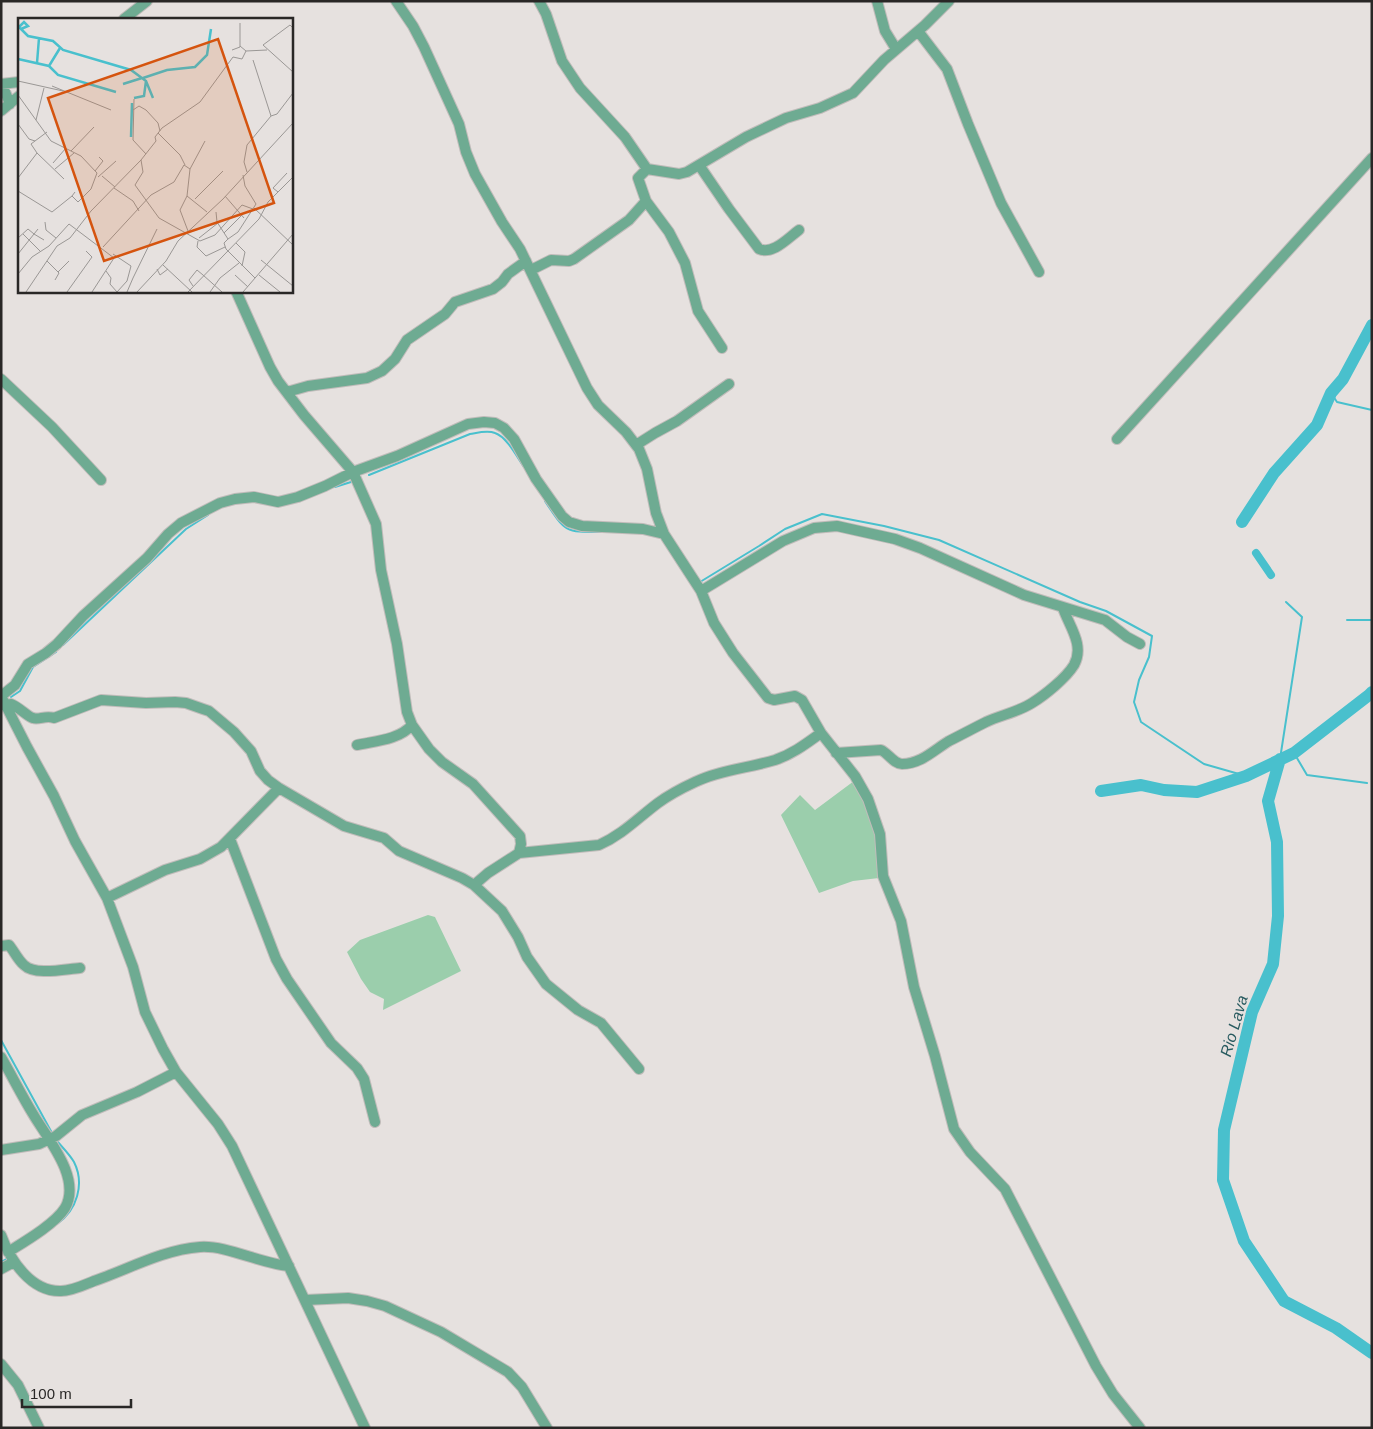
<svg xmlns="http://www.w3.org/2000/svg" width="1373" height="1429" font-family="Arial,sans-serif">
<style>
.green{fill:#9bceac}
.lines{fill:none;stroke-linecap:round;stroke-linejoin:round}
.stream{stroke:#49c0cd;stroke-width:2}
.canal{stroke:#49c0cd;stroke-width:8}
.river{stroke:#49c0cd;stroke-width:12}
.minor-casing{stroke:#c0bcba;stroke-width:12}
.minor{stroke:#6eab92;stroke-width:10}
.labels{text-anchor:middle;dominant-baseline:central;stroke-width:4;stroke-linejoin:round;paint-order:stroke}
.water-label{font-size:16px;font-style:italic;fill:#295b60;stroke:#e6e1df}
.inset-river{fill:none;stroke:#49c0cd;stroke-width:2.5}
.inset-road{fill:none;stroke:#9a9795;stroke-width:1}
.view{fill:#d5540f;fill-opacity:0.15;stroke:#d5540f;stroke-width:2.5}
.inset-edge{fill:none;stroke:#292726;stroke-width:2.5}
</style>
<rect width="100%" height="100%" fill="#e6e1df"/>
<path class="green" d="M854,781L867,802L878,836L879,878L853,881L819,893L781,815L800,795L815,810Z
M428,915L435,917L461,971L383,1010L384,999L370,992L361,979L347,952L360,940Z"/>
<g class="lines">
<path class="stream" d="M1331,393L1337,402L1372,410
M369,475L470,434C477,433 487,430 495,433C507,437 517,457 524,467
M335,487L351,482
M545,501C566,533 565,532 603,532
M675,559L690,582
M700,582L759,546L785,529L822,514L884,526L939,540L1080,602L1106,611L1152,636L1149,657L1139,680L1134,702L1141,722L1204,764L1246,776
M1347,620H1372
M63,645L186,529L208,515
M11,697L20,691L33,667L56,652
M1294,753L1307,775L1367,783
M1280,759L1302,617L1286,602
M1,1040L52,1133
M57,1224C77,1210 85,1184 74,1162C70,1155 63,1148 57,1141
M1,1262L8,1258"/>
<path class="canal" d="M1256,553L1271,575"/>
<path class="river" d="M1242,522L1274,473L1317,425L1331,393L1343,379L1372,325
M1280,759L1268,801L1277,842L1278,916L1273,964L1252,1012L1224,1130L1223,1180L1244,1241L1284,1301L1336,1328L1372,1353
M1101,791L1141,785L1164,790L1197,792L1246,776L1294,753L1369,695L1372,692"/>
<g class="minor-casing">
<path id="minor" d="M396,1L413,26L424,47L459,124L466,152L475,174L502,222L520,249L587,388L598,405L626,432L639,449L647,469L656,513L664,534
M539,1L546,14L562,61L580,88L625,137L647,169L679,174L687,172L746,137L786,118L820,108L853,93L884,60L925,25L949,1
M877,1L885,31L896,49
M124,19L147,1
M918,31L947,69L968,124L1001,203L1039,272
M1,84L19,82
M2,84L10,104
M1,111L19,96
M699,165L729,209L759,249C773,255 788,238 799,230
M647,169L638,178L646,201L669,232L685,263L698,311L722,348
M531,270L551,260L569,261L574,259L629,220L646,201
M1,379L52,427L101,480
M287,392L308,386L367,378L382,371L395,359L407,340L445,314L455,302L493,289L502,282L508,274L526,261
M1117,439L1372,158
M636,445L655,433L677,421L729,384
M701,591L783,541L814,528L837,526L895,539L920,548L1024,595L1105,620L1127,637L1140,644
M1,696L15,685L28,664L46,653L57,644L83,616L147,558L168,534L181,523L220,503L235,499L254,497L278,502L298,497L325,486L353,472L397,456L468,424L484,422L495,423L504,428L514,439L536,479L562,516L569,522L582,526L643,529L664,534L701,591L714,623L733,653L768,698L774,700L795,696L802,700L821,733L855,776L868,799L880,834L883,876L901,921L914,987L935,1056L954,1129L970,1152L1005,1189L1096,1366L1113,1394L1140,1428
M3,700L27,747L54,796L75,841L107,898L133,967L145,1012L163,1049L176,1072L218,1124L232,1146L365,1428
M5,706L11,704C19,707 28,717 33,718C39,720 46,715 54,718L101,700L146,703L175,702L186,703L203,709L209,711L234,732L251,751L260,771L268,780L279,788L344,826L384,838L399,851L462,878L474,885L488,873L519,853L521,844L520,836L473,784L442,762L429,749L412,725L407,712L397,644L381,570L376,524L353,472L304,415L278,381L270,367L236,291
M357,745C375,741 399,740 412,725
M836,753L881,750C888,753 894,764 902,764C921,764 934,750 949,741C961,735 974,728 986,722C1001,715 1018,712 1032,703C1045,695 1066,678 1074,665C1085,645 1069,626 1063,608
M230,839L276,959L287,979L331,1043L357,1068L364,1079L375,1122
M519,853L599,845C622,835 638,818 658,803C669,795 682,788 695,782C720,770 749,768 775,760C793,754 807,743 821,733
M474,885L502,911L518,937L527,957L546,984L578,1010L601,1023L639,1069
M107,898L165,870L200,859L221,847L279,788
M1,946L9,945C14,951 18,960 24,965C35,976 65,969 80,968
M1,1057C12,1076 22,1096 33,1114C47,1138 82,1178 65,1208C55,1224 24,1242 8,1252
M1,1150L39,1144L56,1136L82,1115L137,1092L176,1072
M1,1235C10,1260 31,1292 61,1291C72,1291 84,1285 94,1281C129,1269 162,1250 200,1247C227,1245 261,1264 289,1266
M1,1269L14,1262
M305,1300L348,1298L367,1301L385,1306L441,1332L508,1372L522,1387L547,1428
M1,1364L18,1385L39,1428"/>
</g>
<use href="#minor" class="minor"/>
</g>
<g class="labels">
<g class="water-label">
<text transform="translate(1234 1026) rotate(-74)">Rio Lava</text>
</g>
</g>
<g transform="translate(18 18)">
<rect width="275" height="275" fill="#e6e1df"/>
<path class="inset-river" d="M0,8L10,18L35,23L45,32L113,52L128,63L135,80M1,9L6,4L10,8L3,11M0,41L31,48L40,57L98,74M19,45L21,20M31,48L42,30M125,60L149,52L177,49L189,37L193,11M105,66L124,60M116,80L126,78L128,63M113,119L114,85"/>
<path class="inset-road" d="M275,10L272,7L245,27L275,54M222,28L228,33L249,32M214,32L222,29V5M228,33L224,41L215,39L182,84L144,110L137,119L138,123L123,142L125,154L117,167L141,200L182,223L197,217L224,187L235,191M235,42L253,98L259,96L275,75M0,63L45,73M34,68L93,92M0,77L33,123L63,138L79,155L73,171L60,184L54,178L57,174M116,81L115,122L128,136M115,92L121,88L128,92L140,105L142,113M18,102L26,70M0,106L11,121L17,123M140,115L162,137L167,147M53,133L76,109M19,135L46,161M35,145L48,130M37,151L56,135M172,151L187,123M77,153L85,143L81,139M229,154L226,144L229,127L253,98M84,158L97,169M80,159L98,143M0,160L19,135L13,126L29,114M96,170L115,183L121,193M0,173L34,194L54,178M260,174L255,170L269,155M169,178L189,194M207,178L226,200M177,181L205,153M236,190L275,227M198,194L199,204L210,221L206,225L208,231L237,260M27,204L28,212L38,220M206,215L224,197M5,216L23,234M0,220L10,211L16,216L20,211M181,220L200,205M210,221L220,214L238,186L227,168L225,157M180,223L179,229L188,238L207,229M218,225L227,234L224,248M85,229L133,177L156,164L166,147L172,151L169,178L162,192L170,213M0,236L16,216L26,222M95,236L113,248L109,263L99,274M243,242L275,268M29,243L41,255L37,262M145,247L174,274M139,251L142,257L150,251M88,253L93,260L92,266L99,274M40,254L51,243M0,256L14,239L31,228L51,206L96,240L74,274M185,257L204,274M217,257L230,269M241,257L262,274M115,260L139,211M175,268L171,262L179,252L185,257M8,274L39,228L52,220L73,193L123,142M49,274L74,239L68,233M109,274L115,260M119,274L148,243L160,223L205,181L275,105M170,274L241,201L250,184L275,159M192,274L202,260L221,245M225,274L275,216"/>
<path class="view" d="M200,21L256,185L86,243L30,80Z"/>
<rect width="275" height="275" class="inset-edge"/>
</g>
<rect width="1373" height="1429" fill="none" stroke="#292726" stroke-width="5"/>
<path d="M22 1399v8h109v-8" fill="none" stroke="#292726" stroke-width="2.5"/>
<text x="30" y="1399" font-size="15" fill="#292726" stroke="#e6e1df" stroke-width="4" paint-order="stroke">100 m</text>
</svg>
